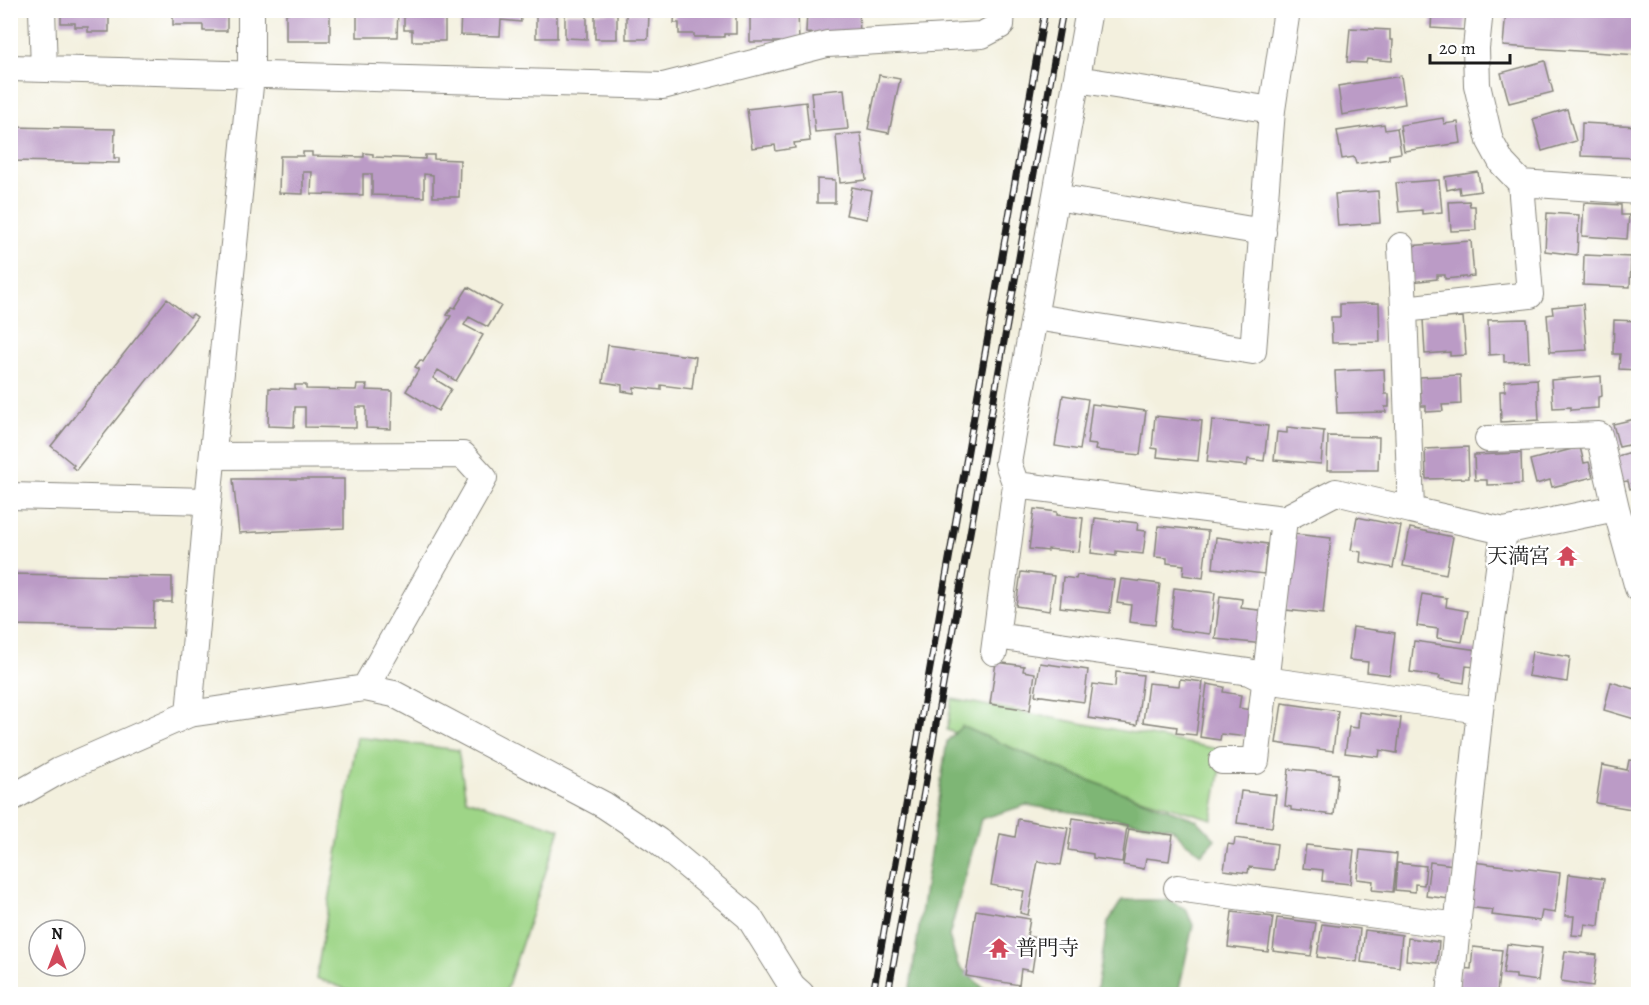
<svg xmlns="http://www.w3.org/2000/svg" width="1649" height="1005" font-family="Alegreya,'Noto Serif JP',serif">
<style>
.green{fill:#9ed587;stroke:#5d7852;stroke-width:1.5}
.forest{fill:#7eb674;stroke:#4d6948;stroke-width:1.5}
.building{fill:#bb9bc6}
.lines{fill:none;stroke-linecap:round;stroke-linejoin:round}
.minor-casing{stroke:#88867d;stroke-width:28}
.minor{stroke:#fff;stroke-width:26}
.rail-casing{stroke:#1c1c1c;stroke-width:7}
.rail{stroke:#fff;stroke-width:4.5;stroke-dasharray:14;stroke-linecap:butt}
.labels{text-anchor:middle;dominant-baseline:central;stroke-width:4.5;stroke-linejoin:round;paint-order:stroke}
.poi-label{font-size:21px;fill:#1c1c1c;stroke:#fff;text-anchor:end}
</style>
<rect width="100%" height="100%" fill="#fff"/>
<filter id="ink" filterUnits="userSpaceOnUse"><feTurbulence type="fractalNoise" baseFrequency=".0167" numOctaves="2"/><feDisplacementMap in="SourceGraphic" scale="12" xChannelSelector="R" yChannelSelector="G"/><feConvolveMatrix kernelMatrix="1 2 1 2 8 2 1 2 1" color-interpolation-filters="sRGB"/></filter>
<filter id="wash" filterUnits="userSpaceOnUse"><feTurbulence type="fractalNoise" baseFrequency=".008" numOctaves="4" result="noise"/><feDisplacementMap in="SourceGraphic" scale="24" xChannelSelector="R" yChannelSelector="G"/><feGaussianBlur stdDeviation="1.35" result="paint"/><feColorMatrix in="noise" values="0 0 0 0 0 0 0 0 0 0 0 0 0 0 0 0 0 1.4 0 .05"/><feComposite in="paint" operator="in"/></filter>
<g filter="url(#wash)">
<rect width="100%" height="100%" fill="#f3f0de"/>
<path class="green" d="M952,699L1224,750L1212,819L1064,776L947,730Z
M357,737L458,750L466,799L560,829L505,994H359L316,978Z"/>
<path class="forest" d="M962,726L1072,774L1197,820L1215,839L1202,854L1185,842L1172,828L1026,805L981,819L949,936L958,965L990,994H909L947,741Z
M1122,900H1168L1186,909L1193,925L1178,994H1096L1108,922Z"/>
<g id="blocks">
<path class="building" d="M61,10H109V32H88V27H75V23H61Z
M173,10H227V31H203V25H173Z
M357,10H398L397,37H357Z
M404,10H445V41H412V30H404Z
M461,10H520L521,22L501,20L500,36L460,35Z
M675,10H736V34H724V37H694V34H679V23H674Z
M750,10H798L799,42L780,47V42H750Z
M807,10H859L860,36L806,33Z
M1432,10H1466L1465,30L1431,28Z
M1506,10H1638V55L1503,46Z
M286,13H330V41H286Z
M536,13H557V38H536Z
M565,13H587V39L565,38Z
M595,13H617V39H595Z
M626,13H649L648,39H626Z
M1350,28L1390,30V40H1393L1392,61L1367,59L1366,63L1347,62Z
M1545,61L1553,92L1509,103L1501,73Z
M879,75L900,79L889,133L868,129Z
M1401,76L1405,104L1342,115L1338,86Z
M844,89L848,129L815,132L811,92Z
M806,102L810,141L794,143L795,148L776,151L775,145L752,148L747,109Z
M1567,109L1576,141L1542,151L1533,119Z
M1443,118L1444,124L1458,122L1461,143L1404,151L1400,125Z
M1582,123L1638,126V158L1581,156Z
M1384,124L1385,130L1397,128L1401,153L1389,155V159L1356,164L1354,157L1342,159L1337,131Z
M10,127L115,129L114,158H119V163L10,161Z
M861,133L866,180L840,183L836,135Z
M303,152H312V156L364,157V153L373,154V157L425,159V155H434V159L460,160L459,197H433V175L424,174V197L372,195V174H363V195L311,194L312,172H303V194L279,193L280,156H303Z
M1478,172L1481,191L1460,194L1459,187L1447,190L1445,177Z
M817,179L835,180V203H817Z
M1439,180L1442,212L1422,214V210L1399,212L1396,183Z
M852,187L872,191L867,219L846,215Z
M1378,191L1380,223L1338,226L1335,194Z
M1469,201L1470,206H1475L1476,230L1451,231L1449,202Z
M1584,203L1621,205V215H1629L1627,239L1582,236Z
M1547,213L1579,215L1577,255L1545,251Z
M1471,241L1474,276L1445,279V275H1437V279L1411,282L1408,246Z
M1584,255L1631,257L1630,287L1583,285Z
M468,287L501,306L488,327L469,317L464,325L483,335L456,381L438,370L433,378L451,389L438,411L406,391L419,369L415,367L420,360L423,362L451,316L447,315L452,307L455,308Z
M167,299L190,317L193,314L197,317L76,470L72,467L74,465L51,446Z
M1379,303L1380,342L1332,343L1331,317H1340V304Z
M1583,304L1587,350L1550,352L1547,315L1553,314L1552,307Z
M1463,317L1466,355L1450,356V352L1425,354L1423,319Z
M1527,319L1529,361L1504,362V354L1489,355L1488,320Z
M1614,320L1638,321V370L1619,369L1620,354H1613Z
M608,345L696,357L692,389L661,385V390L634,387V393L622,391V385L603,382Z
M1384,369L1385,394H1389V407H1385L1386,412L1337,413L1335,371Z
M1460,375L1461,404L1442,405L1443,411L1426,412V406H1421L1420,377Z
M1601,376L1602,396L1598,397V408L1571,410V407L1553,408L1551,380Z
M1537,379L1539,420L1501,422L1500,391H1505V381Z
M295,385H306V389L356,390L357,385H367L366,390L392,391L391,429L366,428V407H356V428L305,427V407H295L294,427L268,426L269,388L295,389Z
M1063,395L1088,399L1080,450L1055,446Z
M1092,404L1146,411L1140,455L1095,450L1096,445L1087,444Z
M1155,416L1202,421L1198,461L1157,457L1158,449L1152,448Z
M1635,419L1638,443L1619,447L1613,424Z
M1212,420L1268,426L1264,461L1248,459L1247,466L1207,462Z
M1287,427L1324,431L1321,464L1274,460L1277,432L1287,433Z
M1328,436L1379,437L1378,470H1327Z
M1468,447L1469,478L1426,479L1425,449Z
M1580,447L1584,463L1589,462L1593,477L1552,487L1550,480L1536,484L1530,460Z
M1638,450V486L1630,489L1628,481L1620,482L1614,457Z
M1521,453L1522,484L1487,485V480H1475L1474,455Z
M233,479H344V528L239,533Z
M1034,509L1057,512V515L1083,518L1079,552L1048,549V551L1029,549Z
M1357,517L1401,526L1393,568L1360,562L1361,552L1351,550Z
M1095,518L1138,523L1137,530L1146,531L1143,554L1116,551V556L1091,553Z
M1158,526L1208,531L1203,578L1183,575L1184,565L1167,563V558L1155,557Z
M1410,528L1453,537L1446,574L1403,566Z
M1294,534L1331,538L1323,614L1286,610Z
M1216,537L1267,544L1264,574L1213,568Z
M1021,572L1054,576L1049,611L1016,606Z
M10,574L172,577V602H154L153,628L10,625Z
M1077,575L1114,580L1110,613L1060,607L1063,577L1076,579Z
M1121,579L1160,584L1155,625L1129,622L1131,605L1117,603Z
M1174,588L1215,593L1210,634L1170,629Z
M1422,594L1447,598L1446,607L1468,611L1462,642L1437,638L1438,629L1417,626Z
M1220,596L1242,599L1241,608L1268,611L1264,644L1215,639Z
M1353,627L1395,633L1390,675L1367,672L1368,662L1349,660Z
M1414,641L1478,650L1475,667L1466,666L1464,683L1439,679L1440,676L1410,672Z
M1532,651L1570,657L1567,682L1528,676Z
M996,662L1024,666L1023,671L1035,673L1030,710L990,704Z
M1040,663L1088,670L1084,702L1035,695Z
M1116,672L1143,675L1137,725L1088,718L1093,684L1115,687Z
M1180,679L1203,682L1196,735L1176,733L1177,727L1143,722L1148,683L1179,686Z
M1611,682L1638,690V720L1604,710Z
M1207,684L1224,687L1223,692L1241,695L1239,708L1251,710L1248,737L1221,734L1220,740L1200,737Z
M1282,703L1338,711L1333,751L1276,743Z
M1359,712L1401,718L1397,753L1380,750L1379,757L1345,753L1349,727L1358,728Z
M1629,760L1638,761V810L1596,803L1602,765L1627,770Z
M1289,769L1338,774L1334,815L1291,810V807L1285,806Z
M1241,791L1276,795L1272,827L1237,823Z
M1073,818L1127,826L1122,862L1093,858V854L1068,850Z
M1018,819L1068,828L1061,865L1038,861L1028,915L1020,913L1024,891L991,885L1000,834L1015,837Z
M1129,829L1173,835L1169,861L1146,858L1144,869L1123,865Z
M1235,838L1277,844L1274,870L1249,867L1248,873L1224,870L1228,844L1234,845Z
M1306,845L1354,850L1350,884L1322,881L1323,870L1303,868Z
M1360,850L1397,854L1393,892L1372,890L1373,881L1357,879Z
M1430,862L1454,865L1450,899L1426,896Z
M1473,862L1560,873L1555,913L1542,911L1540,921L1492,915L1493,910L1467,907Z
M1397,863L1426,866L1424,885L1415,884V892L1395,890Z
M1569,874L1604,879L1599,926L1585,924L1583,936L1572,935L1574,916H1565Z
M976,910L1030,919L1027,936L1037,938L1032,971L1021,969L1019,985L966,976Z
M1232,912L1273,917L1268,952L1228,947Z
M1277,918L1316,923L1311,956L1273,951Z
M1322,924L1360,929L1357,962L1317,957Z
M1365,930L1402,935L1399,967L1361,962Z
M1408,938L1439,942L1437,963L1406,960Z
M1507,944L1542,948L1538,981L1516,978V975L1503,974Z
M1473,947L1502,950L1497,993L1458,989L1461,968L1471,969Z
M1565,951L1597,955L1593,986L1561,981Z"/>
</g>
</g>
<g filter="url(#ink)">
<use href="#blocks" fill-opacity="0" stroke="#88867d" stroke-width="1.5"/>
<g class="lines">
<g class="minor-casing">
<path id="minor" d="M42,10L44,69
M1480,10L1476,48L1477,85L1490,141L1502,163L1521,183L1530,295L1404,309L1411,510L1504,531L1616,508L1638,588
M10,68L663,86L827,44L982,35L1001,25L1002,10
M1077,79L1272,110
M1521,183L1638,191
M1056,197L1263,232
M1401,246L1404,309
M1035,317L1253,351L1272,110L1287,10
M1488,439L1599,435L1616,508
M213,456L463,455L484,478L365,688
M1016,485L1008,463L1089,10
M10,496L208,501
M996,636L1249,672L1265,680L1480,710
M994,652L1016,485L1284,519L1336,492L1411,510
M189,714L208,501L251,76V10
M1222,761H1256L1284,519
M10,799L59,771L189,714L365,688L394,694L604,805L658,841L749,917L792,986L801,994
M1177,888L1458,926
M1450,994L1480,710L1504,531"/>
</g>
<use href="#minor" class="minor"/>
<g class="rail-casing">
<path id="rail" d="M873,994L1045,10
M888,994L1063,10"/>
</g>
<use href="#rail" class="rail"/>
</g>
</g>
<defs>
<g id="temple-bare" transform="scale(1.62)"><path d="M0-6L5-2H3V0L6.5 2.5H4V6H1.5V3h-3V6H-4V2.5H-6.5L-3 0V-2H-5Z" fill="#d1495b" stroke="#fff" stroke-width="2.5" paint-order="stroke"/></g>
</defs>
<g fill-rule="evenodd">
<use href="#temple-bare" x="1567" y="556"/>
<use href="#temple-bare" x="999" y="948"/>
</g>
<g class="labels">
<g class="poi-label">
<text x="1550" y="556">天満宮</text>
<text x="1016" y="948" text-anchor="start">普門寺</text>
</g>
</g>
<rect width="1649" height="1005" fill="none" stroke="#fff" stroke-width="36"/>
<g transform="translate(57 948)"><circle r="28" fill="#ffffff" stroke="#a4a4a4" stroke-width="1.5"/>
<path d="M0-4.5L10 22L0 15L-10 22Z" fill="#d1495b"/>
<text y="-9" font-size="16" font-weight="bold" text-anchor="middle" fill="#1c1c1c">N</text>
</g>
<path d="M1430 54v9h80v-9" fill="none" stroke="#1c1c1c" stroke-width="3"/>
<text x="1439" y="54" font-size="18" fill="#1c1c1c" stroke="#ffffff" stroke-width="4.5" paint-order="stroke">20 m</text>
</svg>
